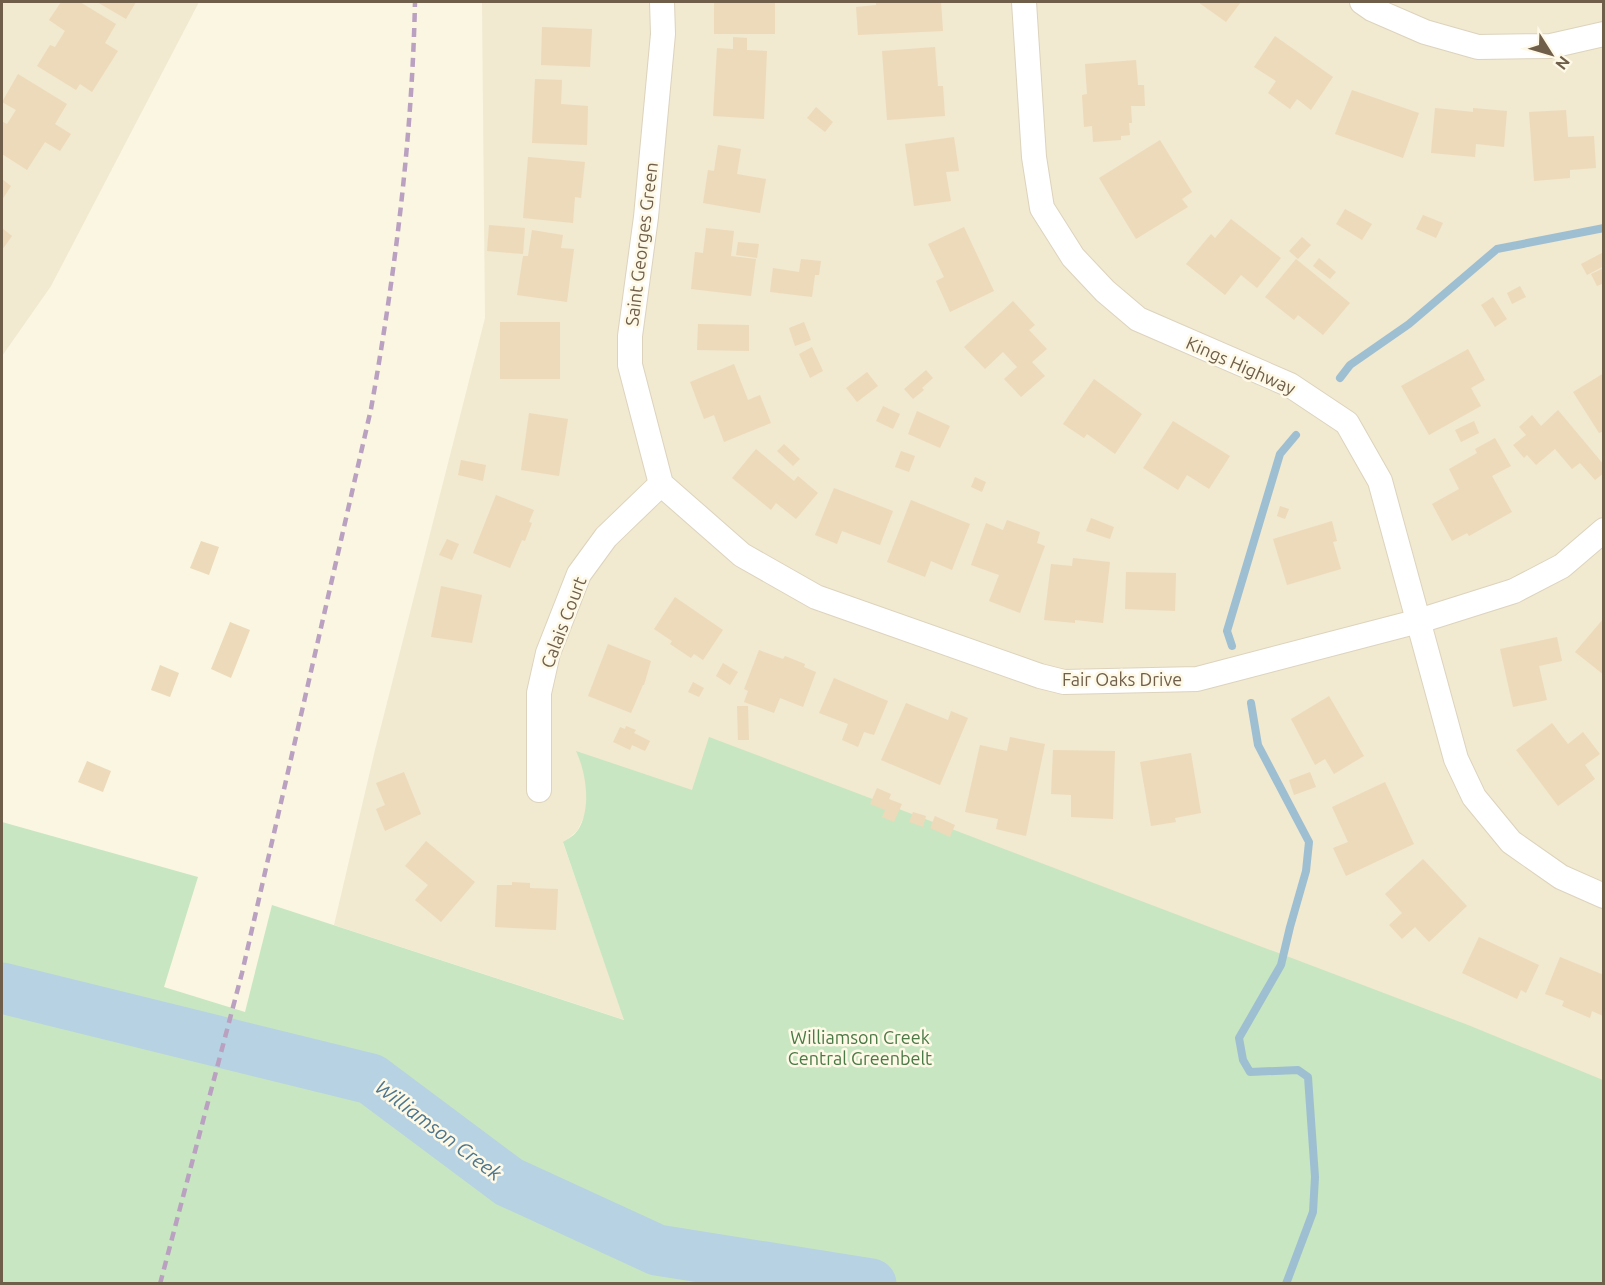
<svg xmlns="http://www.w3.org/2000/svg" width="1605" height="1285" font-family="Ubuntu,sans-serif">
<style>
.residential{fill:#f1e9d0}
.green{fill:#c8e6c1}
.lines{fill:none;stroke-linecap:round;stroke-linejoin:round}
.stream{stroke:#9ebfd2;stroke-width:8}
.river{stroke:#b7d2e2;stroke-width:51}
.building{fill:#eddaba}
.street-casing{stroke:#ddd3bd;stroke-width:26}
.street{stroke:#fff;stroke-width:24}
.rail{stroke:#baa1c1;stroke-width:4.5;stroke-dasharray:9 6;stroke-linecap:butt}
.labels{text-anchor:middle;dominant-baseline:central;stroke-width:5;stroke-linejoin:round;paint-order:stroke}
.street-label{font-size:18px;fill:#6f5f4a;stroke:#fef9e6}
.park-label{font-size:18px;fill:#4a7a46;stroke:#fef9e6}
.water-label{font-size:20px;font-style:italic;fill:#4c758e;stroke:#fef9e6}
</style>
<rect width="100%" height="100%" fill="#faf6e1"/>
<path class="residential" d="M2,2H199L51,286L2,356Z
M482,2H1603V1080L1242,1019L585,815L577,831L563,843L625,1020L334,925L375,750L485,318Z"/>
<path class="green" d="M709,737L1468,1025L1603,1080V1283H2V822L198,877L164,987L245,1012L272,905L624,1020L563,842C568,839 575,835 578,830C592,808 586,772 576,751L692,790Z"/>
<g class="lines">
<path class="stream" d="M1340,378L1350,365L1409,324L1497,249L1604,228
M1232,646L1227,631L1280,454L1296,435
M1251,703L1258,745L1309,842L1306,871L1290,927L1281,965L1239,1038L1243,1060L1250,1072L1298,1070L1308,1077L1315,1177L1313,1212L1286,1284"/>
<path class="river" d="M2,988L371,1079L509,1182L657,1250L871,1284"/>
</g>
<path class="building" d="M61,2H80L116,24L105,43L118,51L92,92L80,84L76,90L37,66L50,45L55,47L65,31L49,20Z
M97,2H136L126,19Z
M714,2H775V34H714Z
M876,2H941L943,31L858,35L856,7L876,5Z
M1198,2H1241L1226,22Z
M542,27L592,29L590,67L541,65Z
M1275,36L1333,77L1311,110L1297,99L1290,109L1268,93L1276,81L1254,67Z
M733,37L747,38V50L767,51L764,119L713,116L717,48L733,49Z
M935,47L938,86H943L945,116L887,120L882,51Z
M1136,60L1138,85H1144L1145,106H1131L1132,123H1129L1130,135L1121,136V140L1093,142L1092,126L1084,127L1082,95L1087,94L1085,64Z
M18,74L67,104L55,124L71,134L60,151L45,142L27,170L2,154V124L3,122L7,124L16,110L2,102Z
M535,79L562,80L561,104L588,106L587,145L532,143Z
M1352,90L1419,113L1403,158L1335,134Z
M816,107L833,122L825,132L807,118Z
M1435,108L1473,112V108L1507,111L1504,147L1476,144L1475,157L1431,153Z
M1566,110L1568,137L1594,136L1596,168L1570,170V178L1534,181L1529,112Z
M954,137L959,171L946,172L951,201L914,206L905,144Z
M1160,140L1192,192L1182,199L1188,207L1136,239L1099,178Z
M718,145L741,149L737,174L766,179L760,213L703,203L708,170L714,171Z
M528,157L585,162L581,198L575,197L573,223L523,218Z
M2,179L11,186L2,200Z
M1345,209L1372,224L1362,240L1336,224Z
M1423,215L1443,223L1436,238L1416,229Z
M1231,219L1281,258L1257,288L1241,275L1225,295L1186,264L1211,234L1215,238Z
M489,225L525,228L523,254L487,251Z
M964,227L994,291L950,312L936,281L944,277L928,244Z
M2,228L12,236L2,250Z
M706,228L734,231L731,256L756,259L751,296L691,289L695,252L703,253Z
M532,230L563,235L561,248L574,249L567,302L517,295L523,256H528Z
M1302,237L1311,245L1298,259L1289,251Z
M738,242L759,244L757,258L736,255Z
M1602,253L1604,266L1587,275L1581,264Z
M1319,258L1336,272L1330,279L1313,266Z
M801,259L821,261L819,275H815L812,297L770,292L773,268L799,272Z
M1296,259L1350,303L1323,335L1298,315L1294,320L1265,297Z
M1604,268V283L1597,286L1591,274Z
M1520,286L1526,297L1512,304L1507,293Z
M1493,297L1507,319L1495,327L1481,305Z
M1013,301L1035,325L1029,330L1047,349L1032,362L1045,376L1021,397L1004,379L1017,367L1003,352L985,369L964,347Z
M500,322H560V379H500Z
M804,322L811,340L795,346L789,328Z
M698,324L749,325V351L697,350Z
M812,347L823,371L810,378L799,354Z
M1468,349L1485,380L1471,388L1481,406L1429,435L1401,386Z
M734,364L748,400L760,395L771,423L724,442L714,415L704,419L690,382Z
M926,370L933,378L922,388L924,390L913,399L904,389Z
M867,372L878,386L857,402L846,388Z
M1604,373V431L1599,433L1573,392Z
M1094,379L1142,414L1115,454L1087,434L1084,438L1063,424Z
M883,406L900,414L893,429L876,421Z
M1558,410L1604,465V473L1595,480L1580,463L1572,469L1555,449L1536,465L1527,455L1524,458L1513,445L1526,435L1519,427L1532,415L1541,426Z
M917,411L950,426L940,448L908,434Z
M529,413L568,419L559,476L521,470Z
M1173,421L1230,456L1209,489L1187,475L1178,490L1143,468Z
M1474,421L1479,433L1461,442L1455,430Z
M1495,438L1511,466L1492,476L1512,512L1469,536L1467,533L1452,541L1432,504L1459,489L1449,469L1477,453L1475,449Z
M784,444L800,459L793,466L777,451Z
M756,449L794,481L798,476L818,493L796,519L776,503L771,510L732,478Z
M901,451L915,456L909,472L895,467Z
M461,460L486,465L483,481L458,475Z
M975,477L986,482L982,492L971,487Z
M834,488L893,511L880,545L842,531L837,544L815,535Z
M496,495L534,510L529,522L532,523L525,541L522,540L510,568L473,553Z
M911,500L970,524L952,570L931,561L925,577L887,562Z
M1280,506L1289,509L1285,519L1277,516Z
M1091,518L1114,527L1110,539L1086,531Z
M1007,520L1040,532L1037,543L1045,546L1020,613L989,601L999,575L971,565L986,523L1003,530Z
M1332,521L1337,541L1333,542L1341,569L1287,585L1273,539Z
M447,539L459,544L452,560L439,555Z
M201,541L219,547L209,575L190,568Z
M1073,558L1110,562L1103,623L1075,620V623L1044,620L1051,564L1072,566Z
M1126,572L1176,573L1175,611L1125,609Z
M441,586L482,595L472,643L431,637Z
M675,597L723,630L703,660L694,654L691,658L670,644L672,641L654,629Z
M1604,618V675L1575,652Z
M230,622L250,630L231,678L211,669Z
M1557,637L1562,661L1539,666L1547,700L1513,707L1500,649Z
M608,644L651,661L644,685H643L631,713L588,696Z
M759,650L783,659L785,656L805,664L804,667L816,672L803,707L780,698L774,713L744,702L748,691L744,689Z
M723,663L738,672L730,685L716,676Z
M160,665L179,673L170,697L151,690Z
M834,678L888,701L874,735L864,732L858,747L842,740L848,724L819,713Z
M693,682L704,688L699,697L688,692Z
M1329,696L1364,756L1334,774L1325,759L1315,765L1291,719Z
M906,703L948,720L951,711L968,718L940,785L881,760Z
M737,706H748L749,740H738Z
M1552,723L1568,744L1583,732L1600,754L1585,765L1595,779L1558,806L1516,750Z
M626,726L636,730L634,733L650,741L645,751L632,745L630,750L613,742L620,727L625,729Z
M1010,737L1045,744L1026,836L996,829L998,819L965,812L980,745L1007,751Z
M1053,750L1115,751L1113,819L1071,817V795L1051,794Z
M1191,753L1201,813L1175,818L1176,822L1151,826L1140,762Z
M87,761L111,771L103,792L78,782Z
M404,772L421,814L385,831L376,809L385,805L376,783Z
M1310,772L1316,787L1294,795L1289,780Z
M1385,782L1414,844L1346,876L1333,848L1348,842L1332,807Z
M877,788L891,794L889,799L902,804L894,822L882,817L885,810L870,804Z
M913,812L926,816L923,827L909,822Z
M935,816L955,825L950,837L930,828Z
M426,841L475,882L441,922L415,900L428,885L405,866Z
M1423,859L1467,906L1429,942L1415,927L1402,939L1389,925L1402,913L1385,894Z
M512,882L530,883V888L558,889L556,930L495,927L497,885H512Z
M1479,937L1539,965L1526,993L1521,990L1517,999L1462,973Z
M1560,957L1604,975L1603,1016L1592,1011L1590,1018L1562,1006L1564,1001L1545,994Z"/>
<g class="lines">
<g class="street-casing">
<path id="street" d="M1024,2L1034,157L1042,208L1073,257L1105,291L1138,319L1290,385L1347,423L1380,481L1456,759L1474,797L1511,842L1561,877L1604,896
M1362,2L1372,9L1425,32L1478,47L1551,46L1604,34
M661,484L742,555L816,597L1040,676L1064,682L1197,679L1419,621L1514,591L1562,566L1604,530
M661,484L630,365V336L646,217L663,34L662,2
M539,790V693L548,653L579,574L606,537L661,484"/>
</g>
<use href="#street" class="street"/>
<path class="rail" d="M160,1284L242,973L371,409C395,274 412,139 415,2"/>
</g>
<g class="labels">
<g class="street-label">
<text transform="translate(641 244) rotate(-83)">Saint Georges Green</text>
<text transform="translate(1241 365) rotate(24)">Kings Highway</text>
<text transform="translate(563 622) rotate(-69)">Calais Court</text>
<text x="1122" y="679">Fair Oaks Drive</text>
</g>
<g class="park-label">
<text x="860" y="1037">Williamson Creek<tspan x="860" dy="21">Central Greenbelt</tspan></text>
</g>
<g class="water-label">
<text transform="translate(439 1130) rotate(37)">Williamson Creek</text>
</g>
</g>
<rect width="1605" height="1285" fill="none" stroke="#6f5f4a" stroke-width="6"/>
<g transform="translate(1551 54) rotate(127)" stroke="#fef9e6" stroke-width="4.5" paint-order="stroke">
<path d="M0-4.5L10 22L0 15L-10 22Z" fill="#6f5f4a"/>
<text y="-9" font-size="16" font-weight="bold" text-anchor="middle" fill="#6f5f4a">N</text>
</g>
</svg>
